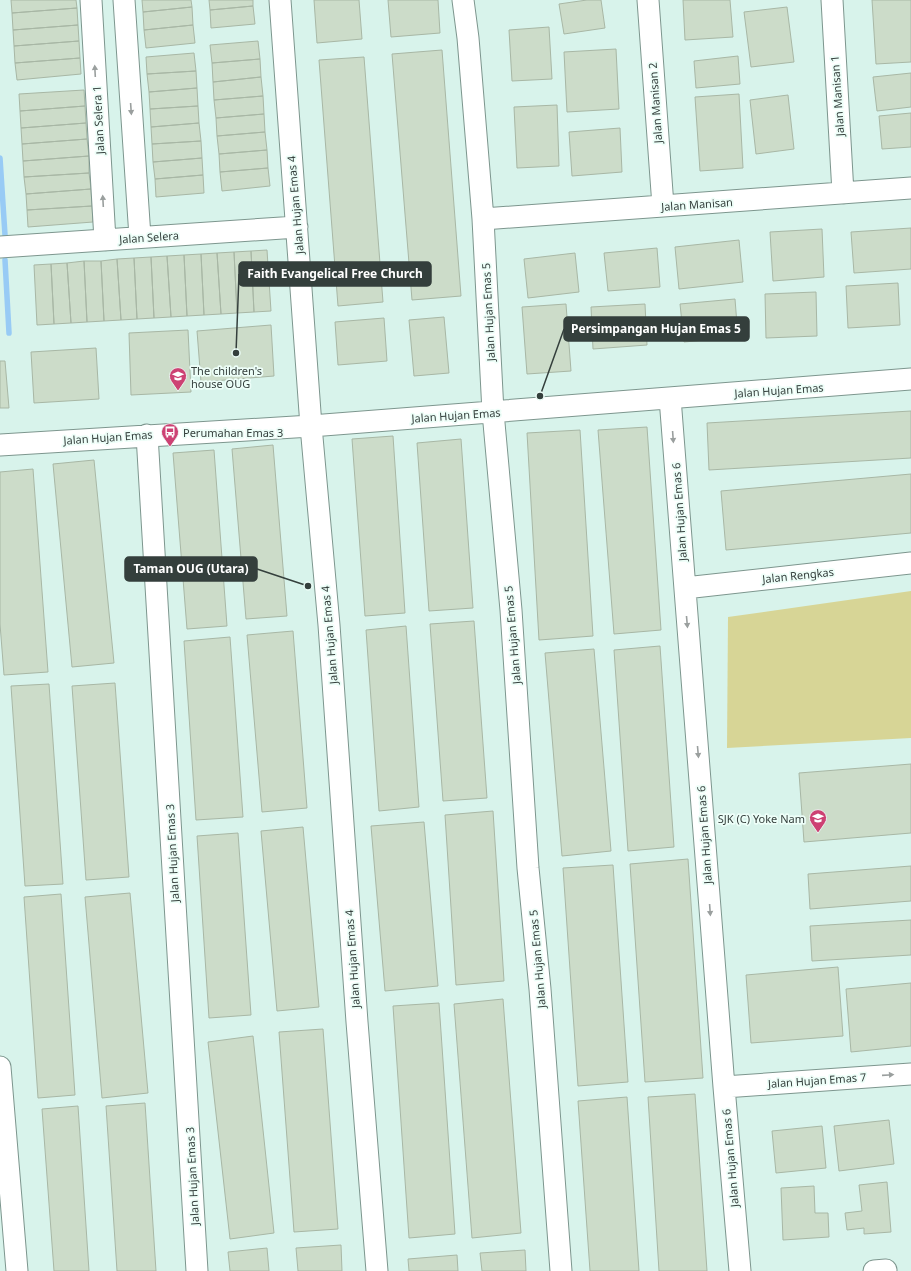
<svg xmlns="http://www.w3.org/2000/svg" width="911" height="1271" font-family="'Noto Sans',sans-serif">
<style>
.green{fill:#d7d596}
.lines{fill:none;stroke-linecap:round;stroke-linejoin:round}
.stream{stroke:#98cbf5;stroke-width:5.5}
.building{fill:#ccdcc9;stroke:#a8b7a5}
.minor-casing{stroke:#7d968e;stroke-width:23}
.minor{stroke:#fff;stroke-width:21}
.oneway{fill:#9a9f9e}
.labels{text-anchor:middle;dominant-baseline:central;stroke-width:3.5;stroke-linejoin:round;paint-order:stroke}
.street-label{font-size:11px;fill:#343f3c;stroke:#edfef8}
.poi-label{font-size:11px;fill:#343f3c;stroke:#edfef8;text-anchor:start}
.leader{fill:none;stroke:#343f3c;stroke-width:1.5}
.callout-dot{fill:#343f3c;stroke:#edfef8;stroke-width:1.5}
.callout{fill:#343f3c;stroke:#343f3c;stroke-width:1.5}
.callout-label{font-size:12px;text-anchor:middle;font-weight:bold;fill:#fff}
</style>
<rect width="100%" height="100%" fill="#d8f3eb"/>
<path class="green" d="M911,591V738L727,748L728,617Z"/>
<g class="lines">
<path class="stream" d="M0,158L5,235
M5,260L9,333"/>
</g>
<path class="building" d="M11,0H76L77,8L12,13Z
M142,0H191L192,7L143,12Z
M209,0H253V6L210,10Z
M314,0H359L362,39L317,43Z
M388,0H438L440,33L391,37Z
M587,0H601L605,28L564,34L559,4Z
M683,0H730L733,37L685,40Z
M872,0H911V62L876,64Z
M253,6L255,24L211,28L210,10Z
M192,7L193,25L144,30L143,12Z
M787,7L794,62L751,67L744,12Z
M77,8L78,25L13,30L12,13Z
M78,25L79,41L14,46L13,30Z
M193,25L195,43L146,48L144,30Z
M549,27L552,79L512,81L509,30Z
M79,41L80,58L15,63L14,46Z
M258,41L260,59L212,63L210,45Z
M616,49L619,109L567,112L564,52Z
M442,50L461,296L412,300L392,54Z
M194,53L196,71L147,74L146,57Z
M738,56L740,84L696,88L694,61Z
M364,57L383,302L338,306L319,60Z
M80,58L81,74L17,80L15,63Z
M260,59L261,77L213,82L212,63Z
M196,71L197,88L149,92L147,74Z
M911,73V107L877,111L873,77Z
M261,77L263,96L214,100L213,82Z
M197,88L198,106L150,109L149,92Z
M84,90L85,106L20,111L19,94Z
M739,94L743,168L700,171L695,97Z
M788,95L794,149L756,154L750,100Z
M263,96L264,114L216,118L214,100Z
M557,105L559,166L517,168L514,107Z
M85,106L86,123L21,128L20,111Z
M198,106L199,123L151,127L150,109Z
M911,113V147L882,149L879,116Z
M264,114L265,132L217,136L216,118Z
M86,123L87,139L22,144L21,128Z
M199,123L201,141L152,144L151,127Z
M620,128L622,172L572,176L569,132Z
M265,132L267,150L219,154L217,136Z
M87,139L89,156L23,161L22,144Z
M201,141L202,158L153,162L152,144Z
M267,150L268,168L220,172L219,154Z
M89,156V173L24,177L23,161Z
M202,158L203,175L155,179L153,162Z
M268,168L270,186L222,191L220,172Z
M89,173L91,189L26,194L24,177Z
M203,175L204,193L156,197L155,179Z
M91,189L92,206L27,210L26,194Z
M92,206L93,222L28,227L27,210Z
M911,228V269L854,273L851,232Z
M822,229L824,277L773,281L770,232Z
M739,240L743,282L679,289L675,247Z
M657,248L660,287L608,291L604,253Z
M267,250L271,311L254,312L251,251Z
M251,251L254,312L237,313L234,252Z
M234,252L237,313L221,314L217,253Z
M217,253L221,314L204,315L201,254Z
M575,253L579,292L528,298L524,259Z
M201,254L204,315L187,316L184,255Z
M184,255L187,316L171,317L167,256Z
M167,256L171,317L154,318L151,257Z
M151,257L154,318L137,319L134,258Z
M134,258L137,319L121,320L117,259Z
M117,259L121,320L104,321L101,261Z
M84,261L87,322L71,323L67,263Z
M84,261H101L104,321L87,322Z
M67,263L71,323L54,324L51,264Z
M51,264L54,324L37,325L34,265Z
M898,283L900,325L848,328L846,286Z
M816,292L817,336L766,338L765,294Z
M735,299L738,337L684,342L680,304Z
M566,304L571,371L527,374L522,307Z
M645,304L647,345L593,349L591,307Z
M444,317L449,373L414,376L409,320Z
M384,318L387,361L338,365L335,322Z
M271,325L274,376L201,382L197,331Z
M188,330L191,392L131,395L129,333Z
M96,348L99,399L34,403L31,352Z
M0,361H5L9,408H0Z
M911,411V458L709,470L707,423Z
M647,427L661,630L614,634L598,430Z
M580,430L593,636L539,640L527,433Z
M393,436L405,613L365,616L352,439Z
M461,439L473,608L429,611L417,443Z
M273,445L287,616L246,619L232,449Z
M214,450L227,626L187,629L173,453Z
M94,460L114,663L72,667L53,464Z
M33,469L48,672L4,675L0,624V472Z
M911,474V533L726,550L721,491Z
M474,621L487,798L443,801L430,624Z
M406,626L419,807L379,811L366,630Z
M293,631L307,808L262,812L247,635Z
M230,637L243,817L196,820L184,641Z
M660,646L674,847L628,851L614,650Z
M594,649L611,851L562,856L545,653Z
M115,683L129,877L86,880L72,686Z
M49,684L63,884L25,886L11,686Z
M911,764V833L804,842L799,773Z
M493,811L504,981L456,985L445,815Z
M424,822L438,986L385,991L371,826Z
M303,827L319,1007L277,1011L261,831Z
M238,833L251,1015L209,1018L197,836Z
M688,859L703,1078L645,1082L630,864Z
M613,865L628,1082L578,1086L563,868Z
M911,866V901L810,909L808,874Z
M130,893L148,1093L102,1098L85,897Z
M61,894L75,1095L38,1098L24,897Z
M911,920V955L812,961L810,926Z
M838,967L843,1036L751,1043L746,975Z
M911,983V1046L851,1052L846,989Z
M503,999L521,1233L472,1238L454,1004Z
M439,1003L455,1234L409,1238L393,1006Z
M323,1029L338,1229L294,1232L279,1032Z
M253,1036L274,1233L230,1239L208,1042Z
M695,1094L707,1271H659L648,1097Z
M627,1097L639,1271H590L578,1101Z
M145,1103L156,1271H117L106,1106Z
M78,1106L89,1271H54L42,1109Z
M889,1120L894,1164L839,1171L834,1126Z
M822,1126L826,1168L776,1173L772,1131Z
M887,1182L891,1232L864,1234V1228L847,1230L845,1213L862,1211L859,1185Z
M814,1186L815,1213H828L829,1237L783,1240L781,1188Z
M341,1245L342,1271H298L296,1248Z
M267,1248L269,1271H230L228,1252Z
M525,1250L526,1271H482L480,1253Z
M457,1255L458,1271H409L408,1259Z"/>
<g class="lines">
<g class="minor-casing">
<path id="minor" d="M91,0L105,240
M124,0L140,237
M280,0L311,426L329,625L357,1022L377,1271
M463,0L468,38L483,219L493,412L511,610L528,868L540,989L561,1271
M648,0L663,206
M832,0L843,193
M483,219L911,188
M0,247L297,227
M670,398L724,1087L740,1271
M147,435L197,1271
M0,445L311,426L911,379
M685,588L911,563
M0,1067L17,1271
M724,1087L911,1074
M874,1271L886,1270"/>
</g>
<use href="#minor" class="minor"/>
</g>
<defs><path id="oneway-solid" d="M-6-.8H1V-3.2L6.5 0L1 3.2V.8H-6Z"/></defs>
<g class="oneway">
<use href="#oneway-solid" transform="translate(95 71) rotate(-93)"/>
<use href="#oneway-solid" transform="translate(131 109) rotate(86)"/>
<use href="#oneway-solid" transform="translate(103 201) rotate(-93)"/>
<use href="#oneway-solid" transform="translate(673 437) rotate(86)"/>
<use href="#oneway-solid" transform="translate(687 622) rotate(85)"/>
<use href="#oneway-solid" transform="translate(698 752) rotate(85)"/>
<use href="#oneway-solid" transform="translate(710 910) rotate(86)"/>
<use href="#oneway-solid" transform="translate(888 1075) rotate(-4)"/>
</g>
<defs>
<g id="school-pin" transform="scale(0.9)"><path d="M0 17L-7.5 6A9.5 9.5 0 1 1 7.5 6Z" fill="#cd4173" stroke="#edfef8"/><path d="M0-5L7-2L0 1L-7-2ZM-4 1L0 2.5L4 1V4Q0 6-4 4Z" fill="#fff"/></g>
<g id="bus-pin" transform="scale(0.9)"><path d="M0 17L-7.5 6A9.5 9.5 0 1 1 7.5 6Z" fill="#cd4173" stroke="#edfef8"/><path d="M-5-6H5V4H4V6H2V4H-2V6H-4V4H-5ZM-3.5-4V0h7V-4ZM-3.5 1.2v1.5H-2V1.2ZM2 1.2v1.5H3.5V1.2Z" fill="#fff"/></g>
</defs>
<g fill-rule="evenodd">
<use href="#school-pin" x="178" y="376"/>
<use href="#bus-pin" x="170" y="432"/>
<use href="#school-pin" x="818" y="818"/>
</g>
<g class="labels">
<g class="street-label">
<text transform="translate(837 96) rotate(-94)">Jalan Manisan 1</text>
<text transform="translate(655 103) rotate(-94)">Jalan Manisan 2</text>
<text transform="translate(98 120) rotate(-93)">Jalan Selera 1</text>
<text transform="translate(697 204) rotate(-4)">Jalan Manisan</text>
<text transform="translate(295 205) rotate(-95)">Jalan Hujan Emas 4</text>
<text transform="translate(149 237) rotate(-4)">Jalan Selera</text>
<text transform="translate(488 312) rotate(-93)">Jalan Hujan Emas 5</text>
<text transform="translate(779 390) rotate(-4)">Jalan Hujan Emas</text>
<text transform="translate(456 415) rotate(-4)">Jalan Hujan Emas</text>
<text transform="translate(108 437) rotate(-4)">Jalan Hujan Emas</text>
<text transform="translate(679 512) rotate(-94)">Jalan Hujan Emas 6</text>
<text transform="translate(798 575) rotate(-6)">Jalan Rengkas</text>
<text transform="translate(329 635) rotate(-95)">Jalan Hujan Emas 4</text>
<text transform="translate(512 635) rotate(-95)">Jalan Hujan Emas 5</text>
<text transform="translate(704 835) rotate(-94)">Jalan Hujan Emas 6</text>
<text transform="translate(172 853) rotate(-93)">Jalan Hujan Emas 3</text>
<text transform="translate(352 959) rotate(-94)">Jalan Hujan Emas 4</text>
<text transform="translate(537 959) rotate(-95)">Jalan Hujan Emas 5</text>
<text transform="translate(817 1080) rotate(-4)">Jalan Hujan Emas 7</text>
<text transform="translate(730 1158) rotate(-95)">Jalan Hujan Emas 6</text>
<text transform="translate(192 1176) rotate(-93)">Jalan Hujan Emas 3</text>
</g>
<g class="poi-label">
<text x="191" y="370">The children's<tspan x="191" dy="13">house OUG</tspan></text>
<text x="183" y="432">Perumahan Emas 3</text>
<text x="805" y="818" text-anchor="end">SJK (C) Yoke Nam</text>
</g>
</g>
<path class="leader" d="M236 353L239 274M540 396L564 329M308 586L257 569"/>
<g class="callout-dot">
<circle cx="236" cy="353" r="4"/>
<circle cx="540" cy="396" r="4"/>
<circle cx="308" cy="586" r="4"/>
</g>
<g class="callout">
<rect x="239" y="262" width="192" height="24" rx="4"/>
<rect x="564" y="317" width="185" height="24" rx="4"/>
<rect x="125" y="557" width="132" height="24" rx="4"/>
</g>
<g class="callout-label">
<text x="335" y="278">Faith Evangelical Free Church</text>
<text x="656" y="333">Persimpangan Hujan Emas 5</text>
<text x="191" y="573">Taman OUG (Utara)</text>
</g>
</svg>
